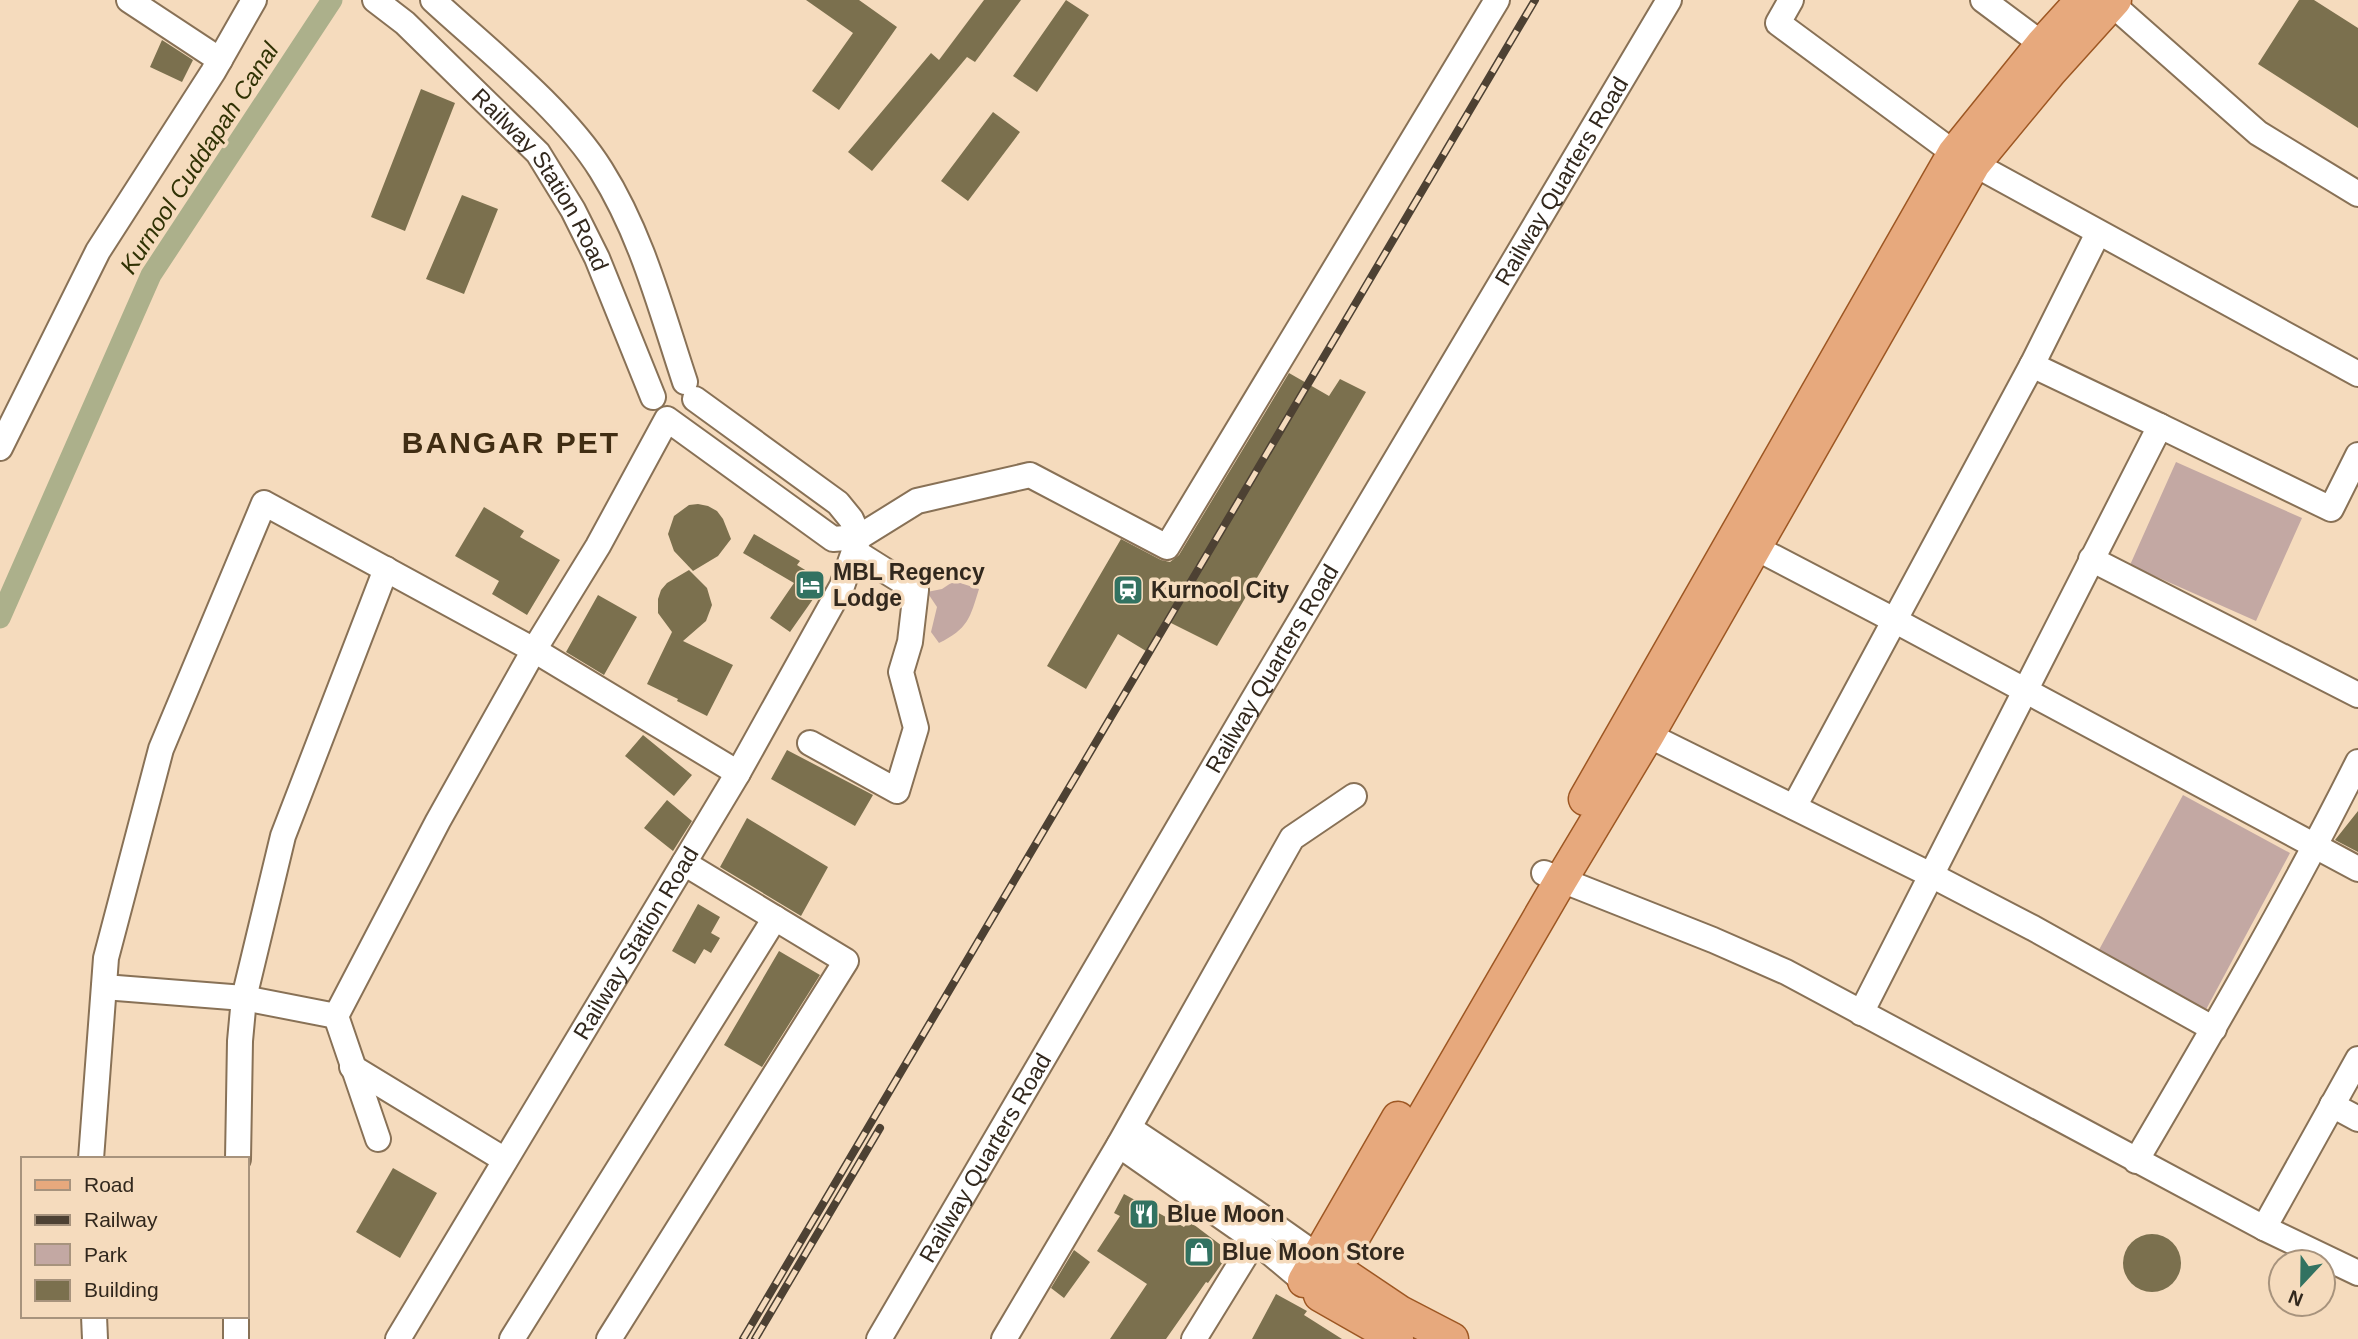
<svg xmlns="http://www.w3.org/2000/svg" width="2358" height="1339" font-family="Helvetica,sans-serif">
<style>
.green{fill:#c3a8a3}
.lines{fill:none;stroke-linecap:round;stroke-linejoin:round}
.canal{stroke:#acb08b;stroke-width:21}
.building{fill:#7b704e}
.minor-casing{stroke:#887156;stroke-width:28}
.major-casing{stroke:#9d5723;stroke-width:35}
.minor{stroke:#fff;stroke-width:24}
.major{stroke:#e7a97d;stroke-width:32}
.rail-casing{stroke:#4d4133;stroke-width:8}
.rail{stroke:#f5dbbd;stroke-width:5;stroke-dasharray:16;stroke-linecap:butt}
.labels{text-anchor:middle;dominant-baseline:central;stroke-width:7;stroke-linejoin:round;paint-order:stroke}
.street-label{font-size:23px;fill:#32281d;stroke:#f5dbbd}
.poi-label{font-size:23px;font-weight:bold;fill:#32281d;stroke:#f5dbbd;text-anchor:start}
.water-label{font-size:24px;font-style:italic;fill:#303204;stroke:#f5dbbd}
.district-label{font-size:30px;font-weight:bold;letter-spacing:2px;fill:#402d13;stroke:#f5dbbd}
</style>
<rect width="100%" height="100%" fill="#f5dbbd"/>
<path class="green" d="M2176,462L2302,518L2256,621L2130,565Z
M954,581L979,589C970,618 968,629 939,643L931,632L937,607L927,592L942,589Z
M2183,795L2290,853L2202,1017L2094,959Z"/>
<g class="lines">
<path class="canal" d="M0,618L151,275L332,0"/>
</g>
<path class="building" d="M806,0H859L897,27L839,110L812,91L853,33Z
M984,0H1021L975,62L967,57L872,171L848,152L931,53L939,60Z
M1066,0L1089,15L1037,92L1013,76Z
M2299,0H2314L2358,28V128L2258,64Z
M162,40L193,60L182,82L150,67Z
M421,89L455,103L405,231L371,217Z
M993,112L1020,132L968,201L941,181Z
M462,195L498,209L464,294L426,279Z
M1289,373L1329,396L1340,379L1366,392L1217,646L1165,620L1146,651L1118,634L1086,689L1047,666L1121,539L1161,560L1170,562L1179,555Z
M698,504L708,506L717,511L723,519L731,539L718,556L693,571L674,551L668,534L674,516L689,505Z
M484,507L524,531L520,537L560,560L527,615L492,594L499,581L455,556Z
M754,534L800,561L797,565L825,582L790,632L770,618L794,583L743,553Z
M689,570L707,588L712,605L706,621L683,641L733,665L707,716L677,701L678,699L647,684L672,632L658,613V599L661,590L667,583Z
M598,595L637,617L604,675L566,652Z
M643,735L692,775L674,796L625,756Z
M787,750L873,795L855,826L771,779Z
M667,800L692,821L673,851L644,828Z
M2358,811V852L2335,840Z
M747,818L828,867L801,916L720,867Z
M698,904L720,917L711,933L720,938L711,953L704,949L695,964L672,951Z
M779,951L820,975L762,1067L724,1045Z
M393,1168L437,1193L400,1258L356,1232Z
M1124,1194L1184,1227L1189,1221L1230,1252L1208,1283L1206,1282L1166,1339H1110L1147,1284L1097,1251L1120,1216L1114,1213Z
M2123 1263a29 29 0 1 1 58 0a29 29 0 1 1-58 0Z
M1074,1250L1090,1262L1064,1298L1051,1288Z
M1276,1294L1307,1311L1304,1315L1342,1339H1252Z"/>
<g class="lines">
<g class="minor-casing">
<g id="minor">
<path d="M129,0L220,60"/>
<path id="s1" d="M375,0L405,23L538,153L573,210L597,258L653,397"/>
<path d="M433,0C486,49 563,109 601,170C642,235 661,310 685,382"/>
<path d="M1791,0L1778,23L1954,153L2358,374"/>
<path d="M1983,0L2042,44"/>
<path d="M2112,4L2258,133L2358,194"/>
<path d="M2032,365L2160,426"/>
<path d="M0,448L98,251L213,72L254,0"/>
<path d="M1739,539L1894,620L2358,869"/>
<path d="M2091,559L2358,695"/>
<path d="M1648,735L1931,875L2033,928L2214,1029"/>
<path d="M810,743L897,791L916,728L901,672L910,642L916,590L854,551"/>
<path d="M1794,807L2032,365L2098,233"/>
<path d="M1544,873L1713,940L1786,972L2264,1228L2358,1273"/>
<path d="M104,987L244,998L336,1016"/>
<path d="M1861,1013L2160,426L2331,509L2358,455"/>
<path d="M352,1067L505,1160"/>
<path d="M2332,1105L2358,1119"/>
<path d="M1129,1128L1255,1212L1330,1265"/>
<path d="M378,1139L336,1016L438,821L534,650L598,546L667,419L833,539L859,537L917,501L1030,475L1167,547L1497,0"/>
<path d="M1119,1145L1255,1240L1317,1292"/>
<path d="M91,1159L106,958L161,749L264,503L534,650L738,773"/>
<path d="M238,1159L240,1041L244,998L283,836L386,569"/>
<path d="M2136,1161C2213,1030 2290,898 2358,762"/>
<path d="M2264,1228L2358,1059"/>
<path d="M94,1316L95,1339"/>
<path d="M236,1339V1316"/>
<path id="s2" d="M398,1339L738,773L842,586L859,537L851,519L838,503L695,399"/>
<path d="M512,1339L775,918"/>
<path d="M609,1339L846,961L684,863"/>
<path id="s3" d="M879,1339L1253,700L1669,0"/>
<path d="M1004,1339L1119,1145L1292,838L1354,796"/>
<path d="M1194,1339L1255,1240L1265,1227"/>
</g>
</g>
<g class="major-casing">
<path id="major" d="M1585,799L1954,153L2042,44L2082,0
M1336,1269L1400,1312L1452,1339
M1304,1281L1398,1118
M1397,1339L1320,1295L1561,880L1648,735L1974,164L2050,72L2115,0"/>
</g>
<use href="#minor" class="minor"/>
<use href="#major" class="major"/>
<g class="rail-casing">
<path id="rail" d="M743,1339L1535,0
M755,1339L880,1128"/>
</g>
<use href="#rail" class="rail"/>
</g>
<defs>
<g id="hotel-square" transform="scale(1.575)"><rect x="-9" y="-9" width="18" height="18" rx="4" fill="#327261" stroke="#f5dbbd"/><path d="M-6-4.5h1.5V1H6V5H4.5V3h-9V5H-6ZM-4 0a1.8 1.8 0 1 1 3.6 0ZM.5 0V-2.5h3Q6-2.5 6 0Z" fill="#fff"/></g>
<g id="station-square" transform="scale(1.575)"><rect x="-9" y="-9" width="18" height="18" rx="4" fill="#327261" stroke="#f5dbbd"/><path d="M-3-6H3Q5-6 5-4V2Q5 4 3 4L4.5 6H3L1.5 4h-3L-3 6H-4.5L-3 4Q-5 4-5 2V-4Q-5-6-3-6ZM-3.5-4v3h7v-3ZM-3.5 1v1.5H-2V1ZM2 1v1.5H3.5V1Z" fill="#fff"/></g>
<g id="restaurant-square" transform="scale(1.575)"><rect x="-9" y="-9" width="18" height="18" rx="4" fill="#327261" stroke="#f5dbbd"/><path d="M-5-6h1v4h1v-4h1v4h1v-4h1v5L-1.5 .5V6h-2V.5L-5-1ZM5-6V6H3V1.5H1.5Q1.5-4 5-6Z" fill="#fff"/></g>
<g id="shop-square" transform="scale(1.575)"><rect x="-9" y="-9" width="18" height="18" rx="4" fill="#327261" stroke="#f5dbbd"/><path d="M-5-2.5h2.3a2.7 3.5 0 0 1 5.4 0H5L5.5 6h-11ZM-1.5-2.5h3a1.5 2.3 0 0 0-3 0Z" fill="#fff"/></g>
</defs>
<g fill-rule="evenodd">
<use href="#hotel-square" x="810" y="585"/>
<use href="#station-square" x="1128" y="590"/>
<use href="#restaurant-square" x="1144" y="1214"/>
<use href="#shop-square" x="1199" y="1252"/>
</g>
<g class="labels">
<g class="street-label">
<text stroke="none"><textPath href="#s3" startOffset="1344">Railway Quarters Road</textPath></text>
<text stroke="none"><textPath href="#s1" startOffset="247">Railway Station Road</textPath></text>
<text stroke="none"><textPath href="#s3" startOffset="777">Railway Quarters Road</textPath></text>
<text stroke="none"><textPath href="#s2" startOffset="462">Railway Station Road</textPath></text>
<text stroke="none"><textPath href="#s3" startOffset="210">Railway Quarters Road</textPath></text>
</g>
<g class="poi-label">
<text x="833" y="572">MBL Regency<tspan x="833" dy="26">Lodge</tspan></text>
<text x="1151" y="590">Kurnool City</text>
<text x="1167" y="1214">Blue Moon</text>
<text x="1222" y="1252">Blue Moon Store</text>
</g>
<g class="water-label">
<text transform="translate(199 158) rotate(-57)">Kurnool Cuddapah Canal</text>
</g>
<g class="district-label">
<text x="511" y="442">BANGAR PET</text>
</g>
</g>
<rect x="21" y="1157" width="228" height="161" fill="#f5dbbd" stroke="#a7937d" stroke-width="2"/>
<rect x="35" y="1180" width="35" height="10" fill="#e7a97d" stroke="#a7937d" stroke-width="2"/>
<text x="84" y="1192" font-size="21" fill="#32281d">Road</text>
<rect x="35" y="1215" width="35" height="10" fill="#4d4133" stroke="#a7937d" stroke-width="2"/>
<text x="84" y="1227" font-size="21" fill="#32281d">Railway</text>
<rect x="35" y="1244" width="35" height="21" fill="#c3a8a3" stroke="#a7937d" stroke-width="2"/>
<text x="84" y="1262" font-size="21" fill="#32281d">Park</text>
<rect x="35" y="1280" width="35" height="21" fill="#7b704e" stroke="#a7937d" stroke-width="2"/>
<text x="84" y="1297" font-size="21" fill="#32281d">Building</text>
<g transform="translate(2302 1283) rotate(202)"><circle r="33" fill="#f5dbbd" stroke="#a7937d" stroke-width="2"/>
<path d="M0-5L12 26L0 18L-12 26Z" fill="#327261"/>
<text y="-10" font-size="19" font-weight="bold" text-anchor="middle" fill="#32281d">N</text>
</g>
</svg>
